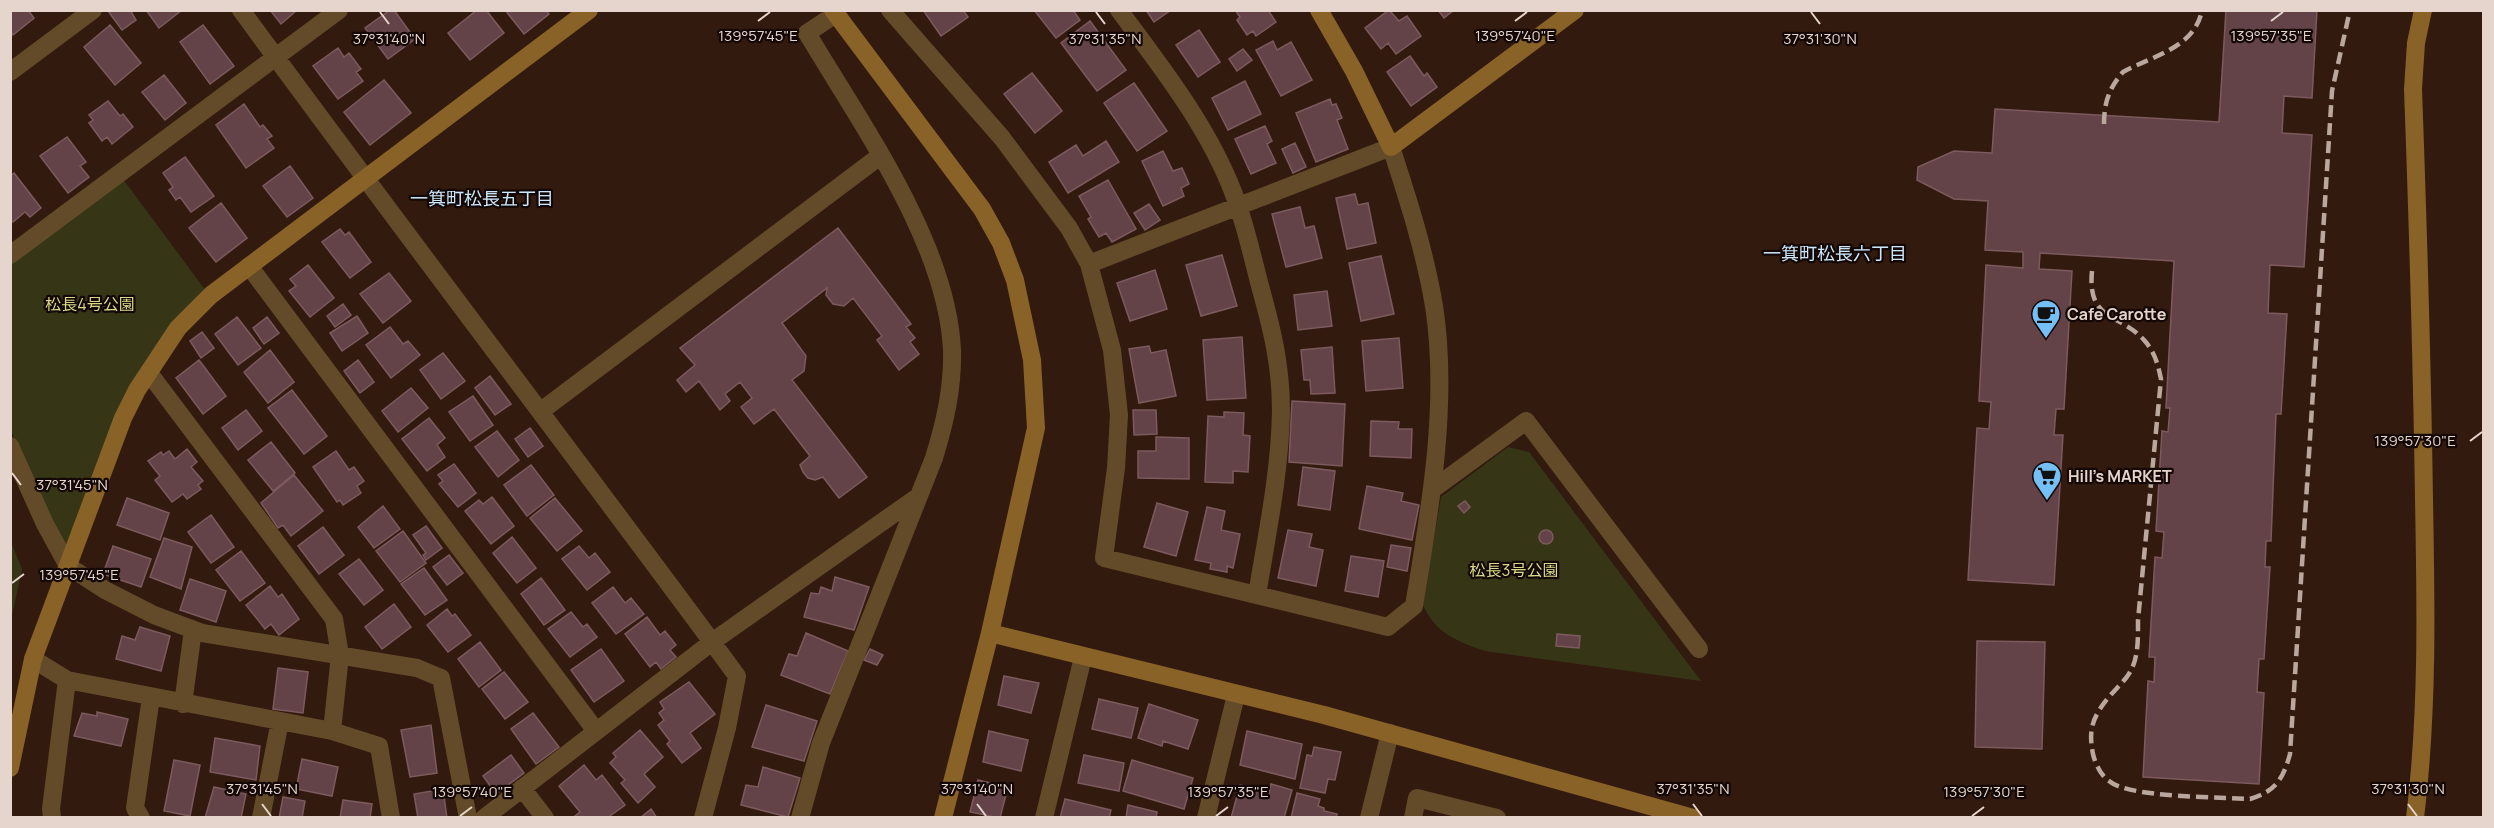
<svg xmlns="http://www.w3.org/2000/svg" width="2494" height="828" font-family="Manrope,'Noto Sans JP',sans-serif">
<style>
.green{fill:#363617}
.building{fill:#634347;stroke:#7c5a5e;stroke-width:1.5}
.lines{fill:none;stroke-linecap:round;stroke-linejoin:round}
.street{stroke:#634b29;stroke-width:18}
.secondary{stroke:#886226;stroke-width:18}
.rail{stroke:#baa79e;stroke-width:4.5;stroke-dasharray:12 6;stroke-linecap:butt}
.ticks{fill:none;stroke:#e6d5cd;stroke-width:2}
.labels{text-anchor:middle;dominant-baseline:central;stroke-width:4.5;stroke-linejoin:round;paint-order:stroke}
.park-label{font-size:16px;fill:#d8d887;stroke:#130805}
.poi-label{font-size:16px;font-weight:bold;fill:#e6d5cd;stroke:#130805;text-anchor:start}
.neighbourhood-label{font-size:18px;fill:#cce7fb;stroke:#130805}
.ticks-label{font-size:15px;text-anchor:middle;fill:#e6d5cd;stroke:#130805;stroke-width:4.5;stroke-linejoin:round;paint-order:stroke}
</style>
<rect width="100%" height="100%" fill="#331a0f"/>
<path class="green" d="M123,179L206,291L172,324L66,550L11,431L10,263Z
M1508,447L1529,452L1701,681L1485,651C1458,642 1435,633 1423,605L1441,497Z
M11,542L22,569L11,620Z"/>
<path class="building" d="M10,10H28L34,18L13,35L10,31Z
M130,10L136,20L122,30L108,11Z
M146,10H182L159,28Z
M270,10H297L281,24Z
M390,10H394L415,39L388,59L365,28Z
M477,10H486L504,33L470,60L448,33Z
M505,10H546L549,14L524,34Z
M923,10H963L968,17L941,36Z
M1034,10H1073L1080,20L1056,38Z
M1146,10H1171L1154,22Z
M1235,10H1268L1276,22L1256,36L1253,31L1247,35L1237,20L1240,17Z
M1389,10L1399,21L1407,16L1421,36L1396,54L1388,43L1381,49L1365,28Z
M1438,10H1454L1444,18Z
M2226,10H2317L2312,98L2284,96L2282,133L2312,135L2304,267L2270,265L2268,313L2287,314L2281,414H2276L2271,541H2266L2265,567H2270L2264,659H2259L2257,692L2264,693L2259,784L2143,777L2148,681L2154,682L2155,657H2149L2155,557L2162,558L2164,532L2156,531L2162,431L2168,432L2170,408H2166L2174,261L2040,253L2039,269L2072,271L2064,409H2056L2054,435H2063L2054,585L1968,580L1977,428L1989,429L1991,402L1979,401L1986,265L2023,268V252L1985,250L1988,201L1954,199L1917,180L1918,167L1954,151L1992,153L1995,109L2219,122Z
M1090,21L1126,70L1097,91L1061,43Z
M110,25L141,63L115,85L84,47Z
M203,25L234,66L210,84L180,42Z
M1199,30L1220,62L1198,77L1176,45Z
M1273,41L1277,50L1291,42L1312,80L1281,96L1256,50Z
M338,48L344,57L349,53L361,69L356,72L363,81L338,99L313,66Z
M1243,49L1252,60L1237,71L1229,59Z
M1410,56L1424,76L1427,73L1437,87L1411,106L1387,72Z
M1032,73L1062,111L1035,133L1004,94Z
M164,75L186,103L165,120L142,92Z
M384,80L411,113L370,145L344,112Z
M1245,81L1261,114L1228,130L1212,98Z
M1134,83L1167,131L1137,151L1104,103Z
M1330,99L1332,105L1336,104L1342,118L1337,120L1348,149L1316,162L1296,113Z
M108,101L120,116L123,114L133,127L112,144L107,137L102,141L89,123L93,120L89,115Z
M244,104L260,127L263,125L272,136L267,139L274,148L246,168L216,125Z
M1265,126L1272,141L1267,144L1276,163L1251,174L1235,139Z
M67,137L86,162L80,166L89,177L68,193L40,156Z
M1106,141L1119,162L1068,193L1049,162L1076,145L1083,156Z
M1295,143L1306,167L1293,173L1282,149Z
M1163,151L1173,171L1182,168L1189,184L1181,188L1184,196L1163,206L1142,161Z
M185,157L214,196L191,212L180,197L176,200L169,190L173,187L163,173Z
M290,166L313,198L287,217L263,186Z
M14,173L41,208L30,217L25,212L13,222L10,219V176Z
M1108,180L1136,229L1112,242L1106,233L1099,237L1088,219L1091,217L1079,196Z
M1355,194L1358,205L1368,203L1376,243L1347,249L1336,198Z
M221,203L247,238L216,262L189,228Z
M1149,204L1160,220L1145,230L1134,213Z
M1300,207L1305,228L1314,226L1322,258L1286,267L1272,214Z
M838,228L911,324L906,327L915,338L910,342L919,354L899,370L877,340L882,336L853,298L844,306L833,304L826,295L827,288L782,323L806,356L804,371L792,380L867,477L839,498L823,477L815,480L808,478L803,472L800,465L810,456L774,409L754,424L741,407L752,398L740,382L725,394L730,401L720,410L699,381L686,392L677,380L695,365L680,348Z
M340,229L345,235L349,232L371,262L350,278L322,242Z
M1222,255L1237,306L1201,316L1186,265Z
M1381,256L1394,314L1361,321L1349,263Z
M308,265L334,298L310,317L289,291L296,286L290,279Z
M1155,270L1167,309L1130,321L1117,283Z
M389,273L411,301L383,323L360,294Z
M1327,291L1332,326L1298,330L1294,295Z
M343,304L351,315L335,327L327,316Z
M357,316L368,333L342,351L330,333Z
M237,317L261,348L238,365L215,334Z
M267,317L279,333L264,344L253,328Z
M390,327L403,344L408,341L420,355L391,378L366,345Z
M202,332L214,348L201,358L190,341Z
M1242,337L1246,398L1207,400L1203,340Z
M1399,338L1403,388L1366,391L1362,341Z
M1149,346L1151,353L1166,350L1176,396L1139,403L1129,349Z
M1332,347L1335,393L1311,394L1310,380H1304L1301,350Z
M270,350L294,382L268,403L244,372Z
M443,353L465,381L441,399L420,370Z
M199,360L226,396L203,414L176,378Z
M358,360L374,382L360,393L344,371Z
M490,376L511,404L495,415L475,388Z
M411,388L428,408L398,432L382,411Z
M292,390L327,436L304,454L268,408Z
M473,396L493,425L470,441L449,412Z
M1292,401L1345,404L1342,466L1289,462Z
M246,410L262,431L238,450L222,428Z
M1133,410H1156L1157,434L1134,435Z
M1224,412L1244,413L1243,435L1250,436L1248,472L1233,471V483L1205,482L1208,416L1224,417Z
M429,418L445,438L437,445L445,457L427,471L402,439Z
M1371,421L1399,422L1398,429H1412L1411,458L1370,456Z
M530,428L543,446L528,457L515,439Z
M497,431L519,460L498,477L475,447Z
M1156,437L1189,438V479L1138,478V451H1156Z
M271,442L295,473L273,491L248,460Z
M187,449L197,462L191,467L203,481L198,485L201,489L187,499L183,494L172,502L155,480L160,476L148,461L161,452L163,455L169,451L175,459Z
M336,451L349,470L354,467L364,481L357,486L361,493L343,505L340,500L337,502L313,467Z
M454,464L476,493L458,507L439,484L443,481L438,475Z
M531,465L554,495L527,516L504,485Z
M1303,467L1335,471L1330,510L1298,505Z
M294,475L323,511L291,536L283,525L278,528L261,503Z
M1367,486L1403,493L1401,501L1419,505L1412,540L1359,529Z
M492,497L514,526L491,544L465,511L479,500L483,504Z
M127,498L169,513L160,540L117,525Z
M555,498L582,531L557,551L530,518Z
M1465,501L1470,507L1464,513L1458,506Z
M1157,503L1188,512L1176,556L1144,547Z
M383,506L400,529L374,548L358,527Z
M1207,507L1225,511L1221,530L1240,534L1233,568L1227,566V572L1210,569L1211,563L1195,560Z
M211,515L234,547L211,563L188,532Z
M426,526L442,548L426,560L423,555L426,553L413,535Z
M323,527L344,555L319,574L298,546Z
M1288,530L1312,534L1309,547L1323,550L1316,586L1278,578Z
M1539 537a7 7 0 1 1 14 0a7 7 0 1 1-14 0Z
M403,531L426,563L400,582L376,551Z
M512,537L536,568L517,583L493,553Z
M164,538L192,547L181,589L150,577Z
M1391,545L1411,548L1407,571L1387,567Z
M113,546L151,559L141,587L103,574Z
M579,546L589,558L595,553L610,572L587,590L562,559Z
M241,551L265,583L240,601L216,570Z
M449,555L463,573L447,585L433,567Z
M1351,556L1384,561L1378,597L1345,591Z
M359,559L383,590L364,605L339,574Z
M424,568L447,600L425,615L401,584Z
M835,577L869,587L854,630L804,617L811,593L819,594L821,587L832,591Z
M541,578L565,610L544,625L521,594Z
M190,579L226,591L216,622L180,610Z
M270,586L278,597L282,594L299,619L279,635L271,624L265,629L246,605Z
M613,587L625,603L631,598L644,614L616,634L592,603Z
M394,604L411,627L382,649L365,627Z
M447,609L452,616L455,614L471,635L448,652L427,625Z
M571,612L583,627L587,624L597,637L570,657L548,629Z
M647,617L660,635L665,631L676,645L670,650L676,657L661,669L656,662L650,667L625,634Z
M140,627L170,636L161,671L116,659L122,636L135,640Z
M806,633L848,651L830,694L781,675L789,654L797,656Z
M1557,634L1580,636L1579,648L1556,646Z
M1977,641L2045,642L2042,749L1975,747Z
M480,642L501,670L479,687L458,659Z
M601,649L624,681L594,702L571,670Z
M870,649L883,655L877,665L864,660Z
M278,668L308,672L303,713L273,709Z
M504,672L528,702L505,719L482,689Z
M1004,676L1039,683L1031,713L998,705Z
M689,682L715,714L690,733L701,748L682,763L667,744L670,741L658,725L664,720L659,713L664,709L660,702Z
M1099,699L1138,708L1131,738L1092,729Z
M1149,704L1198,720L1188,749L1163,741L1162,746L1138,738Z
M766,705L817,721L804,761L752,747Z
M97,712L128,719L121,746L74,736L82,713L97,716Z
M533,713L559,747L536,764L511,729Z
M431,725L437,773L410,777L401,730Z
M640,730L663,757L644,774L655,787L638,803L621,783L625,780L610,763L616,757L613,753Z
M989,731L1028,740L1021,771L983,762Z
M1247,731L1302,744L1295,779L1240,765Z
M215,738L260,746L256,780L210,772Z
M1314,747L1341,752L1335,780L1328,779L1325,793L1300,788L1307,755L1312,756Z
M511,755L524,773L496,794L483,776Z
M1084,755L1124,763L1119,791L1078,783Z
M302,759L338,767L332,796L296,789Z
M174,760L200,765L190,816L164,811Z
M1132,760L1193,778L1184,809L1123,791Z
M584,765L596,780L602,775L625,805L607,818H576L575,816L580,812L559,786Z
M763,767L800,778L788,817L741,805L746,785L758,787Z
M978,780L1008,787L1000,818L970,812Z
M1271,784L1292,790L1284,818H1231L1240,785L1269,793Z
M214,787L246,794L241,818H205Z
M443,789L447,818H418L414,794Z
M1297,793L1320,799L1318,806L1324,808V811L1337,814L1336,818H1291Z
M283,797L305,801L302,818H279Z
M1065,799L1111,810L1109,818H1060Z
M343,800L372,804L370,818H340Z
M1128,805L1157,812L1156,818H1126Z
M651,809L657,818H640Z"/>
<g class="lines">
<path class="street" d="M241,10C396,222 556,431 712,642L919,496
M890,10L1002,138L1069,228L1089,264L1112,350L1119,415L1116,468L1104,558L1388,627L1414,606C1430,510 1449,403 1434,306C1425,252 1408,199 1391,147L1089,264
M1119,10C1159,64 1203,120 1229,182C1243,215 1251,251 1260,286C1272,329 1281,365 1281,411C1280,472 1267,534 1257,595
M10,72L93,10
M10,255L339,10
M249,266L596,731
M149,373L334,619L340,655L332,731
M541,411L880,156
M10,446L45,524L68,566L105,590L154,615L202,633L417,668L441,678L468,818
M1433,489L1526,421L1699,649
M33,659L67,680L332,731L379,746L391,818
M183,704L193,630
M522,788L545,818
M52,818L51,809L67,680
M141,818L135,808L151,697
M261,818L280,721
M484,818L712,642L737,676L727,728L703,818
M800,818L821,743L934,458C945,422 953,388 952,350C947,243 861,124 807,33L836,14
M1044,818L1083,657
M1206,818L1236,695
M1369,818L1390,733
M1413,818L1417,798L1497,818"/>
<path class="secondary" d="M833,10L982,209L1001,243L1015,280L1032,360L1036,428L990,633L943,818
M1319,10L1354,71L1391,147L1575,10
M990,633L1324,715L1693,818
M10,768L33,659L123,418L137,390L178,328L211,295L589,10
M2415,818C2428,713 2426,605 2424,499C2422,362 2418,226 2413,89L2416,43L2423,10"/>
<path class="rail" d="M2104,124C2104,103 2109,88 2123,72C2152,56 2195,48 2202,10
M2092,271C2087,322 2120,313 2144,340C2155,352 2158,365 2161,379L2138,620C2138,640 2139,662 2126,678C2116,690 2105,699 2097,714C2090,727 2090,739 2093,754C2095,763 2101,776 2109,781C2129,798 2220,797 2250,799C2276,791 2283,779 2290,754L2332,91L2350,10"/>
</g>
<path class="ticks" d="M380,12L389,24M1096,12L1105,24M1811,12L1820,24M758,21L770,12M1515,21L1527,12M2271,21L2283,12M2470,441L2482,432M12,473L21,485M12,583L24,574M262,804L271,816M977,804L986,816M1693,804L1702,816M2408,804L2417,816M460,816L472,807M1216,816L1228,807M1972,816L1984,807"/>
<defs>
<g id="cafe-pin" transform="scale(1.5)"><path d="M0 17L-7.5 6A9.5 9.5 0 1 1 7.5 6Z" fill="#74c0f6" stroke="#130805"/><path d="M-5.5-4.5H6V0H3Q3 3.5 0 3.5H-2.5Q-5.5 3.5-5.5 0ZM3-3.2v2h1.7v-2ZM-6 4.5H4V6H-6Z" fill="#111"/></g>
<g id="supermarket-pin" transform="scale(1.5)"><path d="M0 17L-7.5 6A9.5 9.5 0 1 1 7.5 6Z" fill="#74c0f6" stroke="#130805"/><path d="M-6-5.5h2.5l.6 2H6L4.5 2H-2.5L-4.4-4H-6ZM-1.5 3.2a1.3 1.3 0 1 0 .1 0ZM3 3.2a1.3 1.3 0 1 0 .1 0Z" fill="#111"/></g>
</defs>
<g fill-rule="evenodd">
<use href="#cafe-pin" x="2046" y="314"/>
<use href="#supermarket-pin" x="2047" y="476"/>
</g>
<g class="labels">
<g class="park-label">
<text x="90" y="304">松長4号公園</text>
<text x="1514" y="570">松長3号公園</text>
</g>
<g class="poi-label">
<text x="2067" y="314">Cafe Carotte</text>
<text x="2068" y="476">Hill’s MARKET</text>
</g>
<g class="neighbourhood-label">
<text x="482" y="198">一箕町松長五丁目</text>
<text x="1835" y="253">一箕町松長六丁目</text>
</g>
</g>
<g class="ticks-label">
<text x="758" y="41">139°57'45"E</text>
<text x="1515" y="41">139°57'40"E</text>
<text x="2271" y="41">139°57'35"E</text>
<text x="389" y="44">37°31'40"N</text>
<text x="1105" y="44">37°31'35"N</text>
<text x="1820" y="44">37°31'30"N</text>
<text x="2415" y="446">139°57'30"E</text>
<text x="72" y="490">37°31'45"N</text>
<text x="79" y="580">139°57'45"E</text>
<text x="262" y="794">37°31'45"N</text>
<text x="977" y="794">37°31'40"N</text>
<text x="1693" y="794">37°31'35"N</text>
<text x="2408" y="794">37°31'30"N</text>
<text x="472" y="797">139°57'40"E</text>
<text x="1228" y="797">139°57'35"E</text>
<text x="1984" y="797">139°57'30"E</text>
</g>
<rect width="2494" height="828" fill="none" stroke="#e6d5cd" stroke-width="24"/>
</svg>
